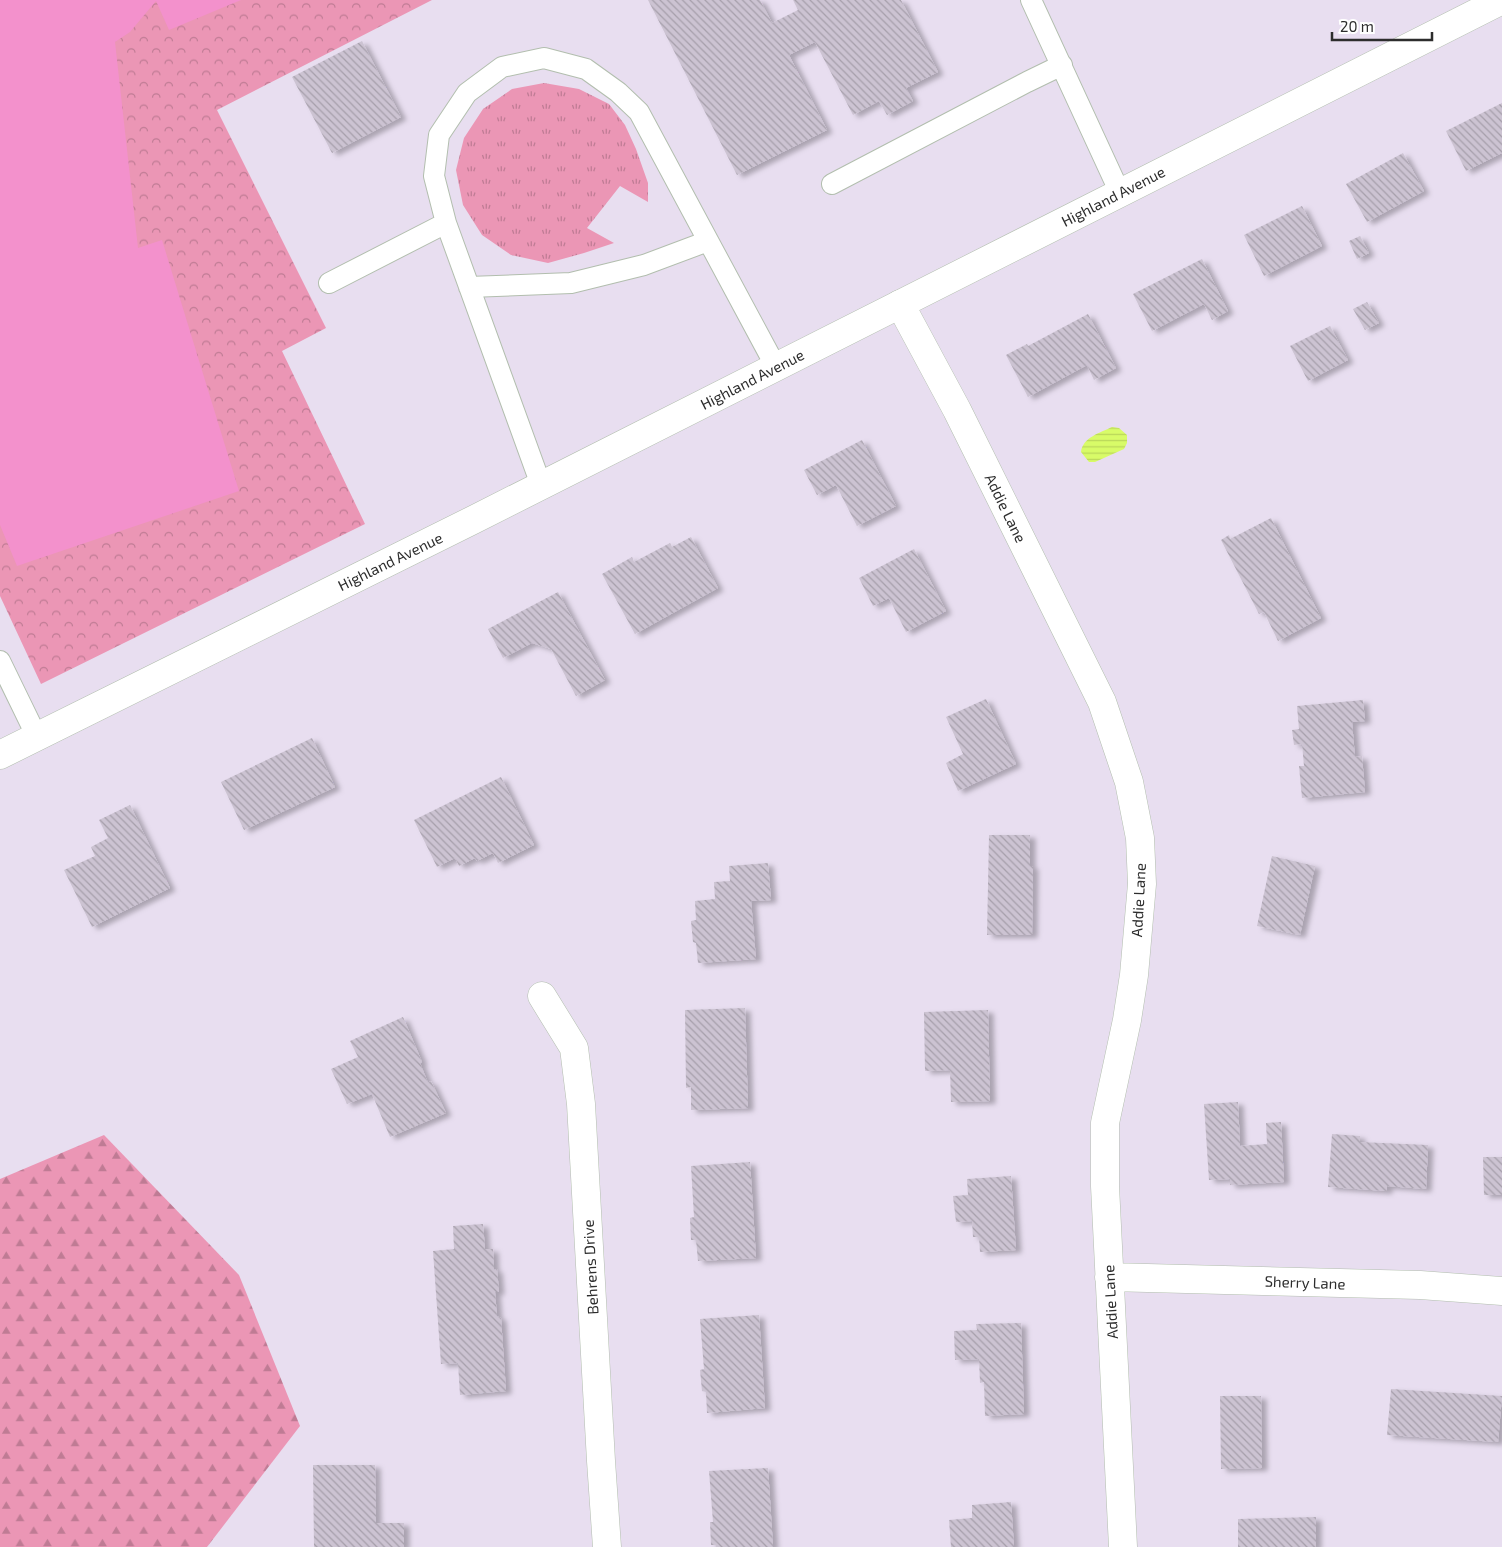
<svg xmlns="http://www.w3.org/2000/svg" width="1502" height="1547" font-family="'Exo 2',sans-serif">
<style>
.grass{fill:url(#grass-tufts)}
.forest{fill:url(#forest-firs)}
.park{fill:url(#park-crowns)}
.pitch{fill:#f391cc}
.water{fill:url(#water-rules)}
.building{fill:url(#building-back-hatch);filter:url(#shadow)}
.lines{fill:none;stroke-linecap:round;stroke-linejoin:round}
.lane-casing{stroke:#b2beae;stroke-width:22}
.street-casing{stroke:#b2beae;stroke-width:29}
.secondary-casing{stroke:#b2beae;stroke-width:29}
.lane{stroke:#fff;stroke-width:20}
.street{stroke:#fff;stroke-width:28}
.secondary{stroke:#fff;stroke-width:28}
.labels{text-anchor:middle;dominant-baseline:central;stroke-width:4;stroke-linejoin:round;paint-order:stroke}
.street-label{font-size:15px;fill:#2d2d2d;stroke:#fff}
</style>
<defs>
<pattern id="grass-tufts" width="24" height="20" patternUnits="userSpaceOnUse" patternTransform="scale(1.25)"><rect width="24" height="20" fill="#eb96b5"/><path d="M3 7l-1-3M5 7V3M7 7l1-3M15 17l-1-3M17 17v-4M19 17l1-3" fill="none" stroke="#bf7b94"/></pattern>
<pattern id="forest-firs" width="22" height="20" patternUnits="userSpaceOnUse" patternTransform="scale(1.25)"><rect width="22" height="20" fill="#eb96b5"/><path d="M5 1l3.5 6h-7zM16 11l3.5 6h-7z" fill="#bf7b94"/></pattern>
<pattern id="park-crowns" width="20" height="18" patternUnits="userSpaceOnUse" patternTransform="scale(1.25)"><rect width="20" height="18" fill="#eb96b5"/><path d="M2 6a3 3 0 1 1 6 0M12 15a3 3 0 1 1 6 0" fill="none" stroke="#bf7b94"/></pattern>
<pattern id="water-rules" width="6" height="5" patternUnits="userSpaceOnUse" patternTransform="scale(1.25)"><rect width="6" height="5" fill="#d8fb68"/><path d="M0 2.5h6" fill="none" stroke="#bad75a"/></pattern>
<pattern id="building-back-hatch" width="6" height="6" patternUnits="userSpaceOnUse" patternTransform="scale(1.25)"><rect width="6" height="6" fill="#ccc3d2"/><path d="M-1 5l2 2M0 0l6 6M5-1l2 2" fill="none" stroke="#a69fab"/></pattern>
<filter id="shadow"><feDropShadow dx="5.5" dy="3" stdDeviation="2.5" flood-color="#0004"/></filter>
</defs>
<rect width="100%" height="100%" fill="#e8def0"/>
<path class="grass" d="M544,83L579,89L609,104L625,125L636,149L648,183V202L620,186L587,228L614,243L584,253L548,263L511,255L482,235L463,205L456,170L464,138L483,109L512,89Z"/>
<path class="forest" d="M104,1135L239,1275L300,1426L207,1547H0V1179Z"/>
<path class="park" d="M0,0H432L217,110L326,328L282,351L365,524L41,684L0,596Z"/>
<path class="pitch" d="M0,0H241L169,30L156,1L130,32L115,42L138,248L162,240L239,491L17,566L0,525Z"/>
<path class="water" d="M1112,427L1119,428L1127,435V443L1124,449L1095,462H1089L1081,452C1083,437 1100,433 1112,427Z"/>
<path class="building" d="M648,0H760L772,23L798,10L793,0H901L938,72L906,88L913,101L887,115L879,101L853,115L815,42L789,55L827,130L737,175Z
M362,41L401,117L332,153L292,77Z
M1502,103V153L1466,171L1446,131Z
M1403,153L1424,191L1367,222L1346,184Z
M1302,206L1322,246L1264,276L1244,235Z
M1360,236L1369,253L1357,259L1349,241Z
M1202,259L1228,311L1212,320L1204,304L1152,331L1133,294Z
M1367,302L1379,323L1365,330L1353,309Z
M1088,314L1116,368L1094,380L1087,365L1028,397L1006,355L1027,344L1028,346Z
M1330,326L1348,360L1308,381L1290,346Z
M862,440L896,506L857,526L836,485L817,495L804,470Z
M1271,518L1321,618L1278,641L1264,612L1259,614L1221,540L1229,535L1230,539Z
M691,537L718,588L635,634L602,574L632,557L634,562L670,543L672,547Z
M914,549L946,611L906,632L889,598L873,606L859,578Z
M558,592L605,680L576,696L551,649L532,643L503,658L488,629Z
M986,699L1016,764L958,791L946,763L963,754L946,717Z
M1363,700L1365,721L1352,722L1355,757L1362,756L1365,792L1302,798L1299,766H1304L1302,744L1294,745L1292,730L1299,729L1297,706Z
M312,738L335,787L244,830L221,782Z
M501,777L534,845L498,863L493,853L477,861L475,858L459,866L455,858L437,867L414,820Z
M130,805L170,888L92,927L64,870L95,856L91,847L108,838L99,820Z
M989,835H1030V866H1033L1032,935H987Z
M1272,856L1315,866L1300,935L1257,926Z
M768,863L771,900L751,901L756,959L698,963L696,943L693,942L691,921L696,920L695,901L715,899L714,882L730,881L729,866Z
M745,1008L748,1108L691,1110V1087L686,1088L685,1010Z
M988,1010L990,1101L951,1102L950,1070L925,1071L924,1012Z
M403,1017L422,1062L420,1063L428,1083L431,1081L446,1113L390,1137L372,1094L347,1104L331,1069L358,1057L350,1041Z
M1238,1102L1240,1146L1267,1144L1266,1123L1281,1122L1284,1182L1230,1185V1179L1209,1180L1204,1104Z
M1332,1134L1360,1136V1142L1428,1145L1426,1189L1387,1186V1191L1328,1187Z
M1483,1157H1502V1195H1484Z
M750,1162L756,1258L698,1261L696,1240H691L690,1218L694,1217L691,1166Z
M1011,1176L1016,1250L980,1252L979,1237H973L972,1221L956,1222L953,1196L968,1195L967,1179Z
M483,1224L485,1249H493L494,1270L497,1269L499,1292H495L497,1316L501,1318L506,1391L460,1395L458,1363L441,1364L433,1251L454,1249L453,1226Z
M759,1315L765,1408L707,1413L706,1392L702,1391L700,1370L704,1369L700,1319Z
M1021,1323L1024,1414L985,1416L984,1382L980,1383L979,1359L955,1360L954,1331L977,1330L976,1324Z
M1391,1389L1502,1396L1498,1442L1387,1435Z
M1220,1396H1261L1262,1468L1221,1469Z
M313,1465H375L376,1523H404V1547H314Z
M768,1468L773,1547H716V1545H711L710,1522H713L709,1471Z
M1011,1502L1014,1547H951L949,1520L972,1518V1505Z
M1316,1517V1547H1238V1519Z"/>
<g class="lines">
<g class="lane-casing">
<path id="lane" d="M1031,0L1120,193
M832,184L1027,82L1062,65
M329,283L446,223
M469,287L571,283L644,265L708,241
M541,485L446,223L434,176L439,135L467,93L502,67L544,58L586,69L618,92L639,112L776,367
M0,661L37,737"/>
</g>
<g class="street-casing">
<path id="street" d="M900,304L957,410L1102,702L1129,782L1140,838L1142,884L1134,975L1127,1020L1105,1123V1186L1123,1547
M542,996L574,1048L581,1104L601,1461L607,1547
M1109,1277L1420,1285L1502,1291"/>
</g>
<g class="secondary-casing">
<path id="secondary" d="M0,755L473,520L1502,0"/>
</g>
<use href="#lane" class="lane"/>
<use href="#street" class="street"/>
<use href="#secondary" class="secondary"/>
</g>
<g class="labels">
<g class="street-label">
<text transform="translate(1113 196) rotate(-27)">Highland Avenue</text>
<text transform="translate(752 379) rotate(-27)">Highland Avenue</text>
<text transform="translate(1006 508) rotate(64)">Addie Lane</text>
<text transform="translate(390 561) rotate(-26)">Highland Avenue</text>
<text transform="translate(1138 900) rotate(-87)">Addie Lane</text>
<text transform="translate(590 1267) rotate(-93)">Behrens Drive</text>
<text transform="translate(1305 1282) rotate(2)">Sherry Lane</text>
<text transform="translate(1110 1302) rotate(-93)">Addie Lane</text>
</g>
</g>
<path d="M1332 32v8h100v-8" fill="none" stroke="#2d2d2d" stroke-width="2.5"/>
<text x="1340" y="32" font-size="15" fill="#2d2d2d" stroke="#ffffff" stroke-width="4" paint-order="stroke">20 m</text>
</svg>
